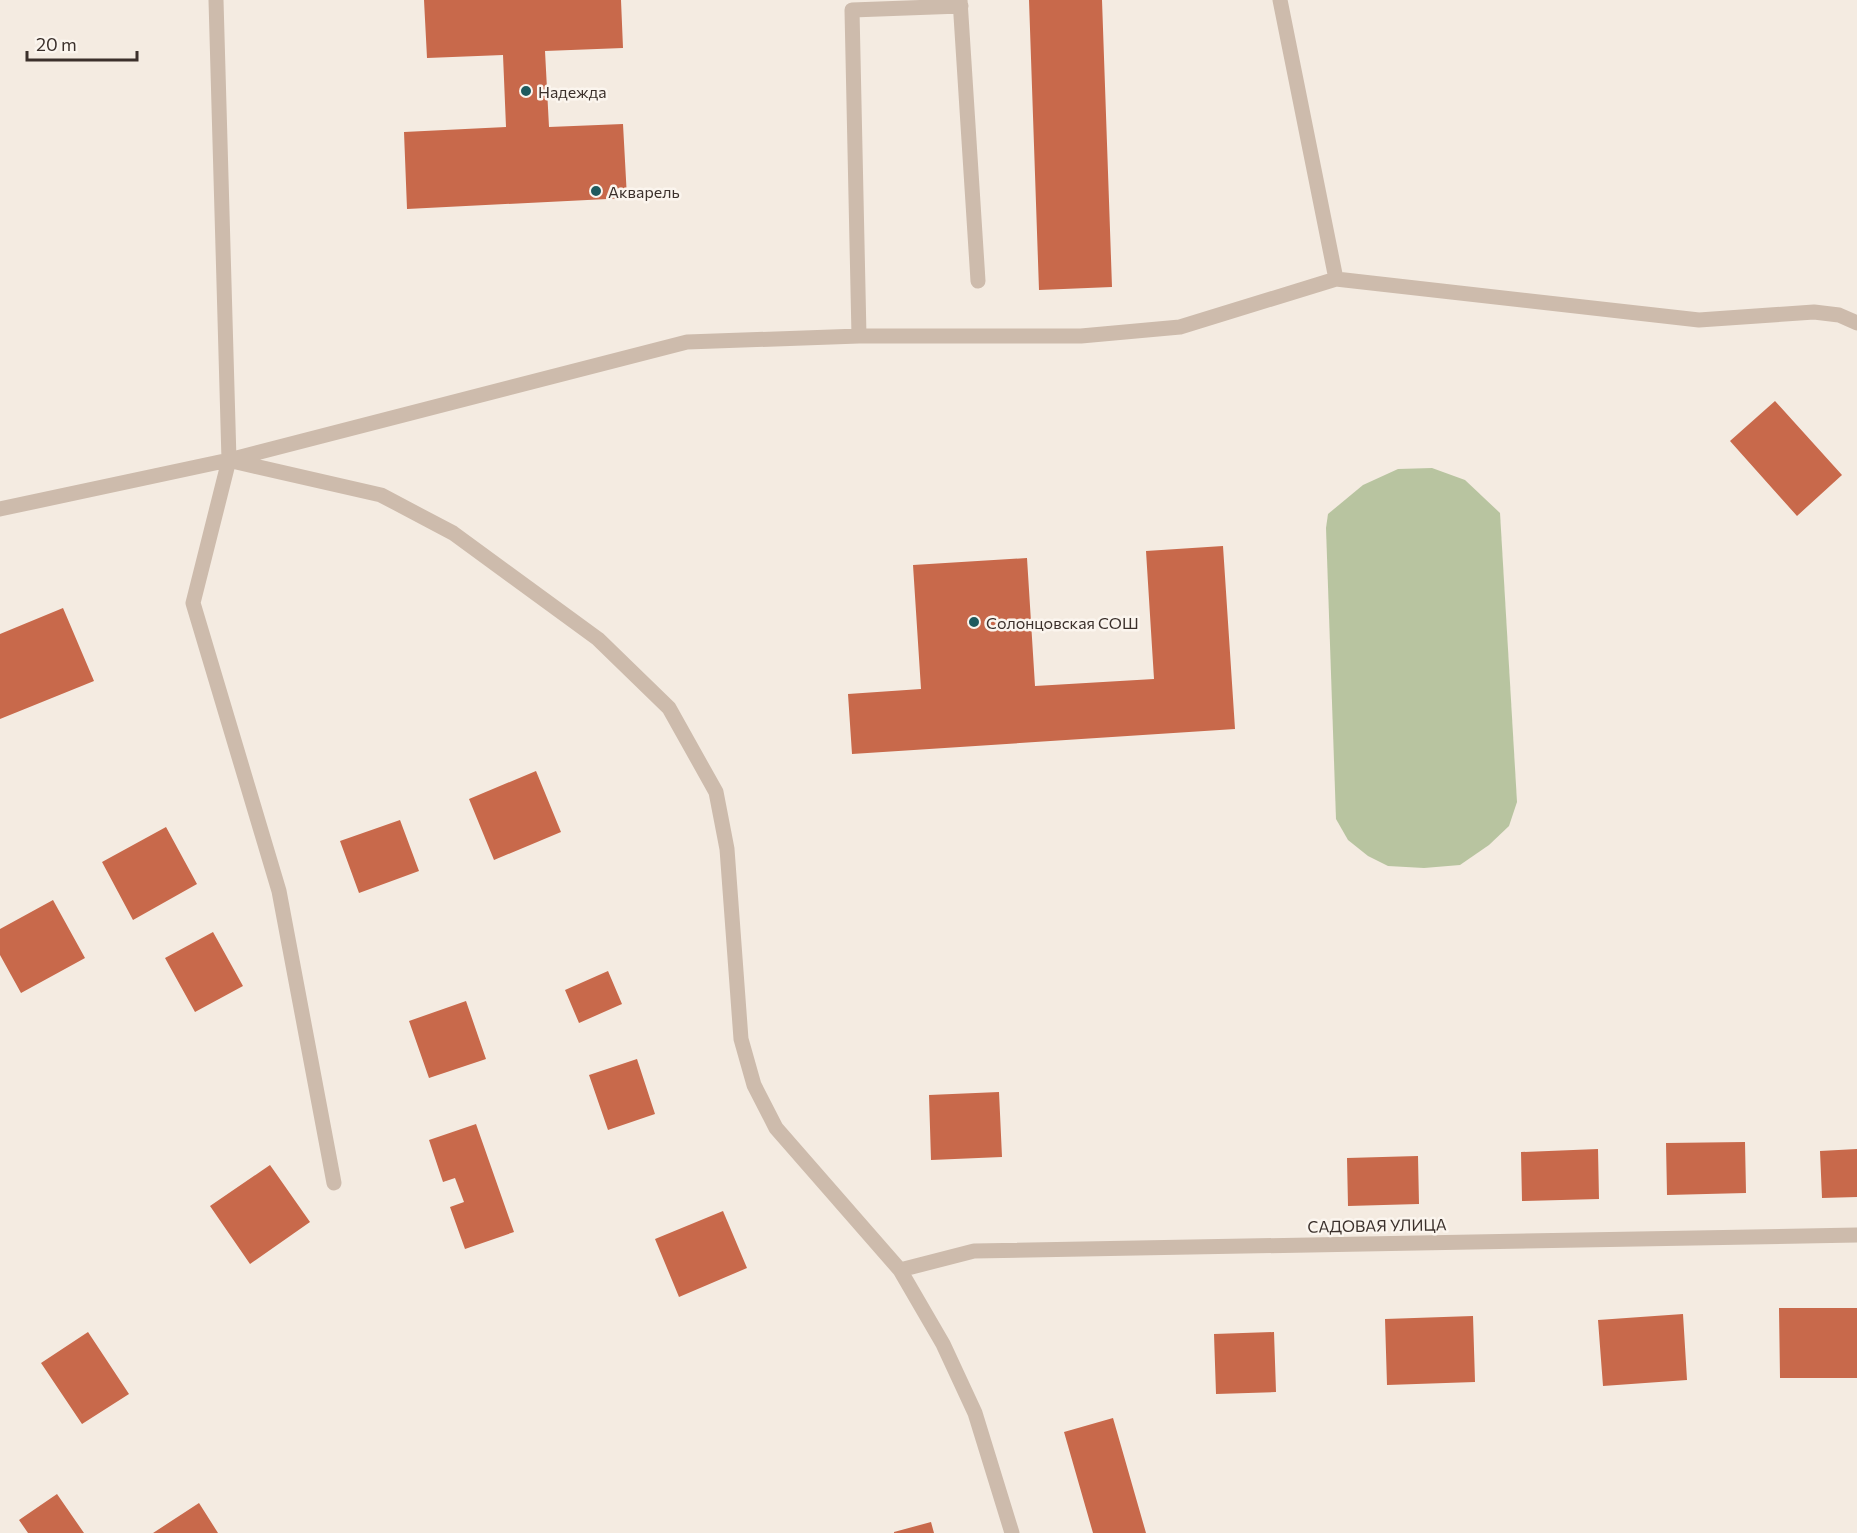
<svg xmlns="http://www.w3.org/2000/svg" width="1857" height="1533" font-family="Commissioner,sans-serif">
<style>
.green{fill:#b8c4a0}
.building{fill:#c8694b}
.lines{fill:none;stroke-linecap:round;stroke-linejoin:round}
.minor{stroke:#cdbbac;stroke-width:15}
.poi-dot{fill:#1f5a5e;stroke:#fbf5ee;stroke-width:2}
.labels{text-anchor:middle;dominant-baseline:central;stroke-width:5;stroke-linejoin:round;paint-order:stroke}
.poi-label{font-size:16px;fill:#3b302b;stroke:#fbf5ee;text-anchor:start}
.street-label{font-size:16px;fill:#3b302b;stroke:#fbf5ee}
</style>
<rect width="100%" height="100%" fill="#f4ebe1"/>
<path class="green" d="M1432,468L1465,480L1500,513L1517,802L1509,826L1489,845L1460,865L1424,868L1388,866L1368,856L1348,840L1336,819L1326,528L1328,514L1363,485L1398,469Z"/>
<path class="building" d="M424,0H621L623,48L545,51L549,127L623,124L627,198L407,209L404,132L506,127L503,55L427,58Z
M1029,0H1102L1112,287L1039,290Z
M1775,401L1842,475L1797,516L1730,441Z
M1223,546L1235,729L852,754L848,694L921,689L913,565L1027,558L1035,686L1154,679L1146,551Z
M63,608L94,681L0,719V634Z
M536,771L561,832L494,860L469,799Z
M400,820L419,871L359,893L340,841Z
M166,827L197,884L133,920L102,862Z
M53,900L85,958L21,993L0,955V929Z
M213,932L243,986L195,1012L165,958Z
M608,971L622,1004L579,1023L565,990Z
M466,1001L486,1059L429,1078L409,1021Z
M637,1059L655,1114L608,1130L589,1075Z
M999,1092L1002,1157L931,1160L929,1095Z
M476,1124L514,1232L465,1249L450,1207L464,1202L455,1178L443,1182L429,1140Z
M1745,1142L1746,1193L1667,1195L1666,1143Z
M1598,1149L1599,1199L1522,1201L1521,1152Z
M1857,1149V1197L1822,1198L1820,1151Z
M1418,1156L1419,1204L1348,1206L1347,1158Z
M270,1165L310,1222L250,1264L210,1206Z
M723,1211L747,1268L679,1297L655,1239Z
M1779,1308H1857V1378H1780Z
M1683,1314L1687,1380L1603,1386L1598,1320Z
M1473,1316L1475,1382L1387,1385L1385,1319Z
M88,1332L129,1394L82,1424L41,1363Z
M1274,1332L1276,1392L1216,1394L1214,1334Z
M1113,1418L1146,1533H1093L1064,1432Z
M57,1494L84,1533H28L19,1520Z
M199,1503L218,1533H153Z
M931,1522L934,1533H894V1532Z"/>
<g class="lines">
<path class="minor" d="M216,0L229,460L193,603L279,891L334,1183
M960,0L978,281
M1280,0L1336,279
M859,336L852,10L961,6
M232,461L381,495L453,533L598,639L669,708L716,792L727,849L741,1039L754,1085L776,1128L900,1270L943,1344L975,1413L1012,1533
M0,509L229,460L687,342L859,336H1081L1180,327L1336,279L1699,320L1814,312L1839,315L1857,323
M900,1270L974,1251L1857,1235"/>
</g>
<g class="poi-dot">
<circle cx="526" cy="91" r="6"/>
<circle cx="596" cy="191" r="6"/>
<circle cx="974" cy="622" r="6"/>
</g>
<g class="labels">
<g class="poi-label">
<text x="538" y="91">Надежда</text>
<text x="608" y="191">Акварель</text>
<text x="986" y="622">Солонцовская СОШ</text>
</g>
<g class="street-label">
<text transform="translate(1377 1225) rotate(-1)">САДОВАЯ УЛИЦА</text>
</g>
</g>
<path d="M27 51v9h110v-9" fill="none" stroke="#3b302b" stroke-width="3"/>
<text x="36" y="51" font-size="18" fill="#3b302b" stroke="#fbf5ee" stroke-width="4.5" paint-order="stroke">20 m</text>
</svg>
